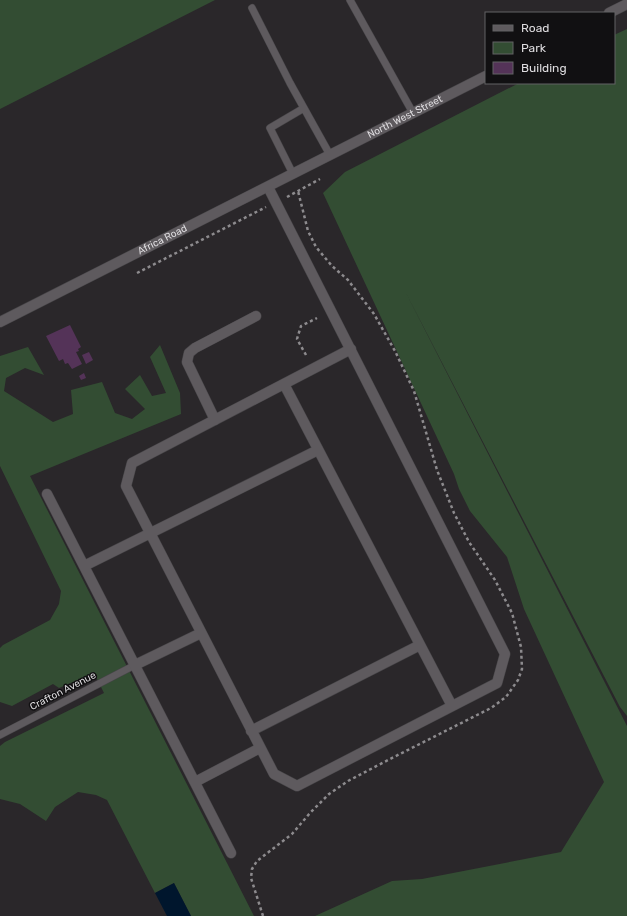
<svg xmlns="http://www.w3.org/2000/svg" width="627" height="916" font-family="Rubik,sans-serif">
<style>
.green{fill:#334d33}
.water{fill:#00162d}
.building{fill:#543358}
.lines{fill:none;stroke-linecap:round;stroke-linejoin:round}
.service-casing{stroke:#474548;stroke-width:8}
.minor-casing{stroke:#474548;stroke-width:11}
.tertiary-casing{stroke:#474548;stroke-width:11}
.path{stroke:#8d8b8e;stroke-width:2.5;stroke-dasharray:3 3;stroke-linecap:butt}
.service{stroke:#5e5a5e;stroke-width:7}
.minor{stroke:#5e5a5e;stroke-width:10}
.tertiary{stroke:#5e5a5e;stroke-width:10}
.labels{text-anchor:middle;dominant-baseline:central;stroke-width:3;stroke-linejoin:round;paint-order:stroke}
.street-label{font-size:10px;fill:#dfdde0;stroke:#111012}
</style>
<rect width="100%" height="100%" fill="#2a272a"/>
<path class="green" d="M0,0H215L0,109Z
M627,29V716L620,707L405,291L627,726V916H315L392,881L422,879L561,852L604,782L524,609L507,557L470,511L459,489L454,474L323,193L345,172L519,83H614V35Z
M160,345L180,393L181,414L30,476L254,916H191L174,883L155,893L107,800L96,795L78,792L55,807L46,821L20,804L0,799V746L5,742L104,693L94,673L59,688L53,684L12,706L0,702V648L3,645L50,620L59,604L61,591L0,466V356L28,347L44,375L25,368L6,378L4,391L53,422L73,414L71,390L102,382L115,413L132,419L145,409L125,389L140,375L152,396L166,393L150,357Z"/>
<path class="water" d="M174,883L191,916H167L155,893Z"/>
<path class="building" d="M70,325L81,347L78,349L79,351L76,352L82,364L72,369L68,363L65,364L63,359L59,361L46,336Z
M89,352L93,360L86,364L82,355Z
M84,373L86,378L81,380L79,376Z"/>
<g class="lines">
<g class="service-casing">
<path id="service" d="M350,0L413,113
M252,8L290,83L330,155
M293,174L270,128L304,108
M0,735L135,665"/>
</g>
<g class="minor-casing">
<path id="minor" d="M268,187L505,654L497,683L297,786L274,774L126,486L132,463L351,349
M284,384L452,706
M215,420L187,362L189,353L195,348L256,316
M47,494L231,853
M84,566L318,450
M135,665L201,633
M251,731L420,645
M195,782L260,748"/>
</g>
<g class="tertiary-casing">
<g id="tertiary">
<path d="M609,13L627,4"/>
<path id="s1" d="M0,322L486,76"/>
</g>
</g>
<path class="path" d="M287,197L320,179
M137,273L266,207
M306,355L297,339L301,326L317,318
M263,916L251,878L252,869L257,861L292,834L310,813L329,794L348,781L390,759L491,708L506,697L518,680L522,669L521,647L512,613L495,580L469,542L454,513L437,470L414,391L395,351L374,314L348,280L332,266L316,247L308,231L298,191"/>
<use href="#service" class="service"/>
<use href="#minor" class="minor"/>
<use href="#tertiary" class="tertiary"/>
</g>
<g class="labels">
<g class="street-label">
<text stroke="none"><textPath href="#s1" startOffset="454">North West Street</textPath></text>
<text stroke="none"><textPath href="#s1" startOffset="182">Africa Road</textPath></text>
<text transform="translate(63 691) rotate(-27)">Crafton Avenue</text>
</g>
</g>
<rect x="485" y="12" width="130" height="72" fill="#111012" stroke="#636264"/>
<rect x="493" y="25" width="20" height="6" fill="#5e5a5e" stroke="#636264"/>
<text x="521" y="32" font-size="12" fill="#dfdde0">Road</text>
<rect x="493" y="42" width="20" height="12" fill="#334d33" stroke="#636264"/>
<text x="521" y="52" font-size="12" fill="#dfdde0">Park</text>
<rect x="493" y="62" width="20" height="12" fill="#543358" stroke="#636264"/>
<text x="521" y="72" font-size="12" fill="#dfdde0">Building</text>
</svg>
